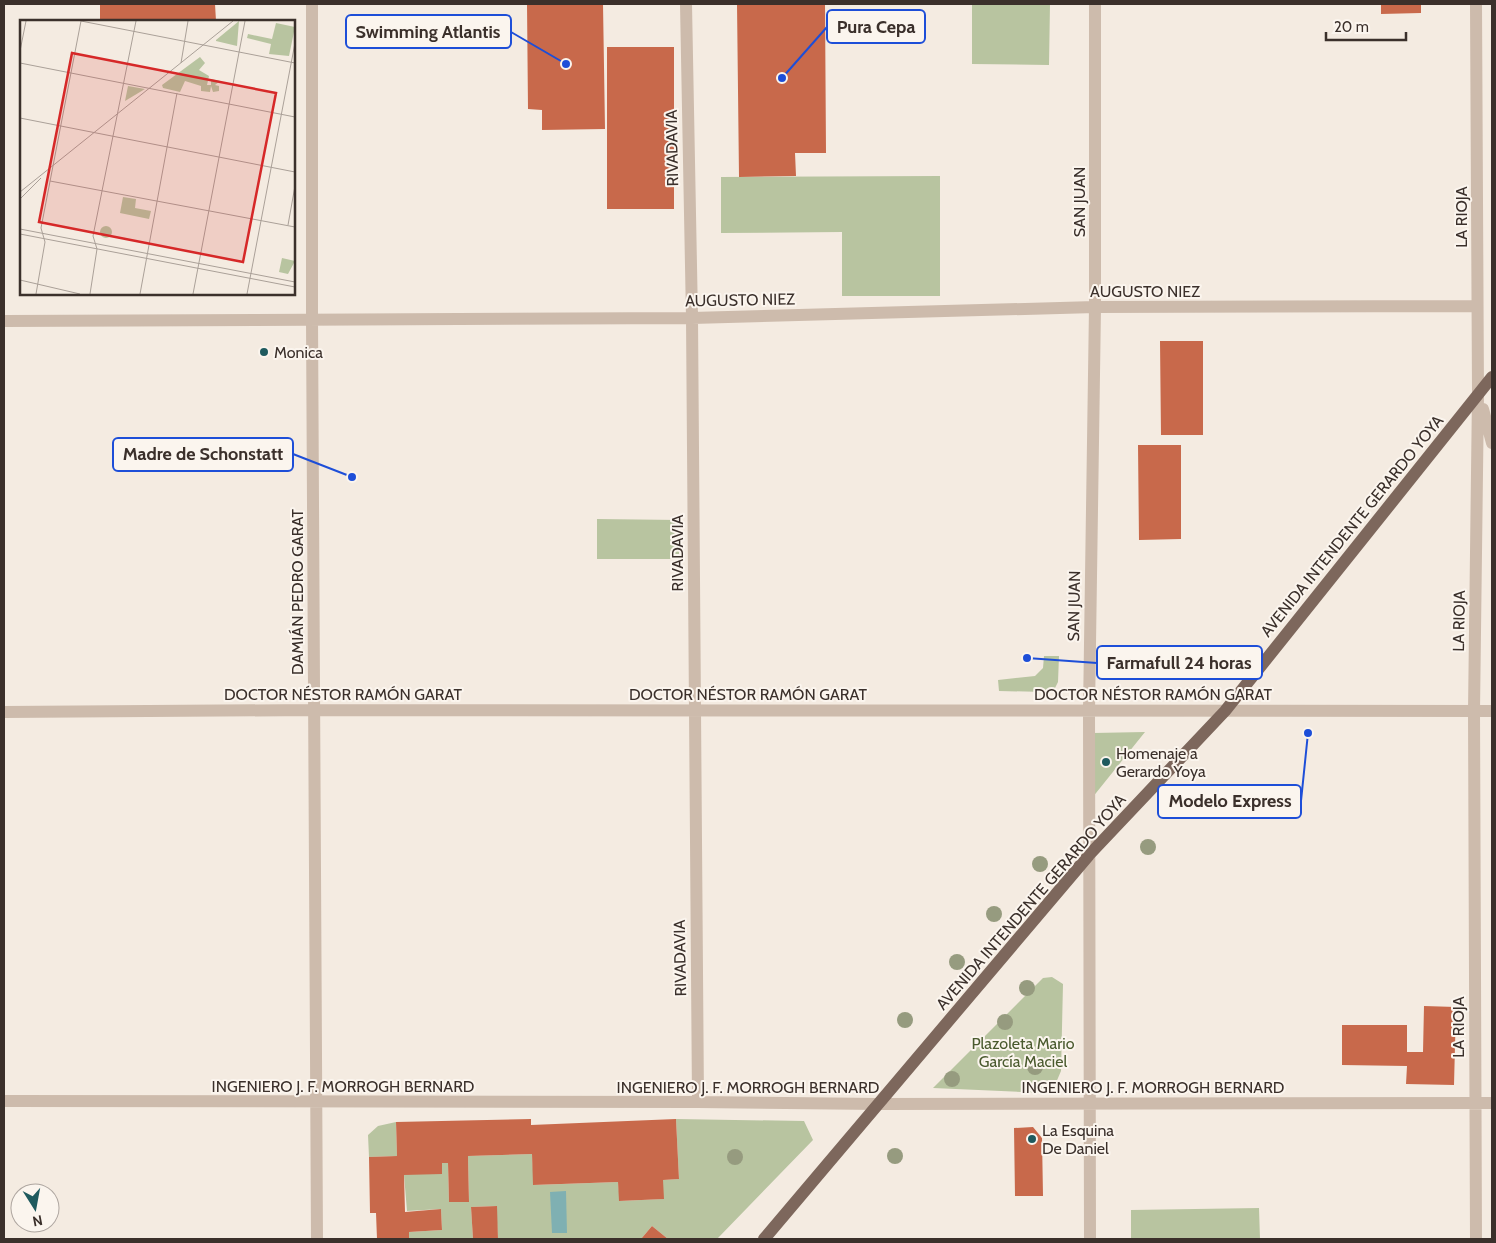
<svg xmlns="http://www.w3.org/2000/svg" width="1496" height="1243" font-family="Cabin,sans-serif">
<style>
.green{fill:#b8c4a0}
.water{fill:#7fb0b2}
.building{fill:#c8694b}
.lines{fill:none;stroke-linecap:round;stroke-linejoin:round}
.minor{stroke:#cdbbac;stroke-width:12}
.major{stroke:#7d675c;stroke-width:12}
.tree{fill:#969b7f}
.poi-dot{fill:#1f5a5e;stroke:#fbf5ee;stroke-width:2}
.labels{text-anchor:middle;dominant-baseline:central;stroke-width:4;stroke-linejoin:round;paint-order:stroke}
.street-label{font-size:16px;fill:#3b302b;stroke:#fbf5ee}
.poi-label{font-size:16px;fill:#3b302b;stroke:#fbf5ee;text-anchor:start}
.park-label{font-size:16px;fill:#4a5a2e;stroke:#fbf5ee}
.inset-road{fill:none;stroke:#aaa098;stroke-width:1}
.view{fill:#d62828;fill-opacity:0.15;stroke:#d62828;stroke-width:2.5}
.inset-edge{fill:none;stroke:#3b302b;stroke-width:2.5}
.leader{fill:none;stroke:#1d4ed8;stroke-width:2}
.callout-dot{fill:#1d4ed8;stroke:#fbf5ee;stroke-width:2}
.callout{fill:#fbf5ee;stroke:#1d4ed8;stroke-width:2}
.callout-label{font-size:18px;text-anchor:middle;font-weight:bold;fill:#3b302b}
</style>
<rect width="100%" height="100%" fill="#f4ebe1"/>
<path class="green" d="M972,4H1050L1049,65L972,64Z
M940,176V296H842V232L721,233V177Z
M1492,481V663L1491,482Z
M597,519L679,520V559H597Z
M1044,656H1059L1058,682L1054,690L1046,692L999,691L998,680L1035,676L1043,668Z
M1145,732L1092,798L1093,733Z
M1052,977L1063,984L1061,1071L1055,1085L1043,1093L933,1088L1043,978Z
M676,1119L804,1121L813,1140L717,1239H668L652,1226L641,1239H498L496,1206L471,1207L473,1239H409V1232L442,1230L441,1209L407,1211L404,1175L442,1163H448L449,1202H469L468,1156L532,1154L534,1185L618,1182L620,1201L663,1199V1180L679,1179Z
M396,1122L397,1156L369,1157L368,1135L378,1126Z
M1259,1208L1260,1239H1131V1210Z"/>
<path class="water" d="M566,1191L567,1233H552L550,1192Z"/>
<path class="building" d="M100,4H215L216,21H100Z
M527,4H603L605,129L542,130V110L528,109Z
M737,4H825L826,153H795L796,176L739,177Z
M1381,4H1421V13L1381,14Z
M607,47H674V209H607Z
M1160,341H1203V435H1161Z
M1138,445H1181V539L1139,540Z
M1424,1006L1456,1007L1454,1085L1406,1084L1407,1066L1342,1065V1025H1407V1052H1423Z
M531,1119V1125L676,1119L679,1179L663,1180L664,1199L619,1201L618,1182L533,1185L532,1154L468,1156L469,1202H449L448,1163H442V1174L404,1175L405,1212L441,1209L442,1230L409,1232V1239H377L376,1213H370L369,1157L397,1156L396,1122Z
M1033,1127L1042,1138L1043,1196H1015L1014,1128Z
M497,1206L498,1239H473L471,1207Z
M652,1226L668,1239H641Z"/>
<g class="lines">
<path class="minor" d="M312,4V319L317,1239
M686,4L692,318L698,1102
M1476,4L1478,394L1474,711L1476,1239
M4,321L692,318L1095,307L1477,306
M1483,409L1492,443
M4,712L314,710L1492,711
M4,1101L698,1102L879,1104L1492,1103
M1090,1239L1089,711L1095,307V4"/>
<path class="major" d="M764,1239L1089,855L1225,711L1492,377"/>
</g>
<g class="tree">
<circle cx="1148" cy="847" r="8"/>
<circle cx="1040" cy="864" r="8"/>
<circle cx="994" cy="914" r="8"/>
<circle cx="957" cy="962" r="8"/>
<circle cx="1027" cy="988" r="8"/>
<circle cx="905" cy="1020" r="8"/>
<circle cx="1005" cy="1022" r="8"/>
<circle cx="1035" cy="1067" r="8"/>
<circle cx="952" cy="1079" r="8"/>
<circle cx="895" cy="1156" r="8"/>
<circle cx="735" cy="1157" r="8"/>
</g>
<g class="poi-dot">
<circle cx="264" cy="352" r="5"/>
<circle cx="1106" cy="762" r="5"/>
<circle cx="1032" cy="1139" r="5"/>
</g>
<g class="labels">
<g class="street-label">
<text transform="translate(672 148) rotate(-91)">RIVADAVIA</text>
<text transform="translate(1079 202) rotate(-90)">SAN JUAN</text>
<text transform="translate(1461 217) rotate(-90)">LA RIOJA</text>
<text x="1145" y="291">AUGUSTO NIEZ</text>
<text transform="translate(740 300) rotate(-1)">AUGUSTO NIEZ</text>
<text transform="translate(1352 526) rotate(-51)">AVENIDA INTENDENTE GERARDO YOYA</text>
<text transform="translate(677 553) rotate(-90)">RIVADAVIA</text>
<text transform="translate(297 592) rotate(-90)">DAMIÁN PEDRO GARAT</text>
<text transform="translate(1074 606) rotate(-89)">SAN JUAN</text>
<text transform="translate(1459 621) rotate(-89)">LA RIOJA</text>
<text x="343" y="694">DOCTOR NÉSTOR RAMÓN GARAT</text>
<text x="748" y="694">DOCTOR NÉSTOR RAMÓN GARAT</text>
<text x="1153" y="694">DOCTOR NÉSTOR RAMÓN GARAT</text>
<text transform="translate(1031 902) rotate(-49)">AVENIDA INTENDENTE GERARDO YOYA</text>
<text transform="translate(680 958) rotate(-91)">RIVADAVIA</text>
<text transform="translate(1458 1027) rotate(-90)">LA RIOJA</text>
<text x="343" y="1086">INGENIERO J. F. MORROGH BERNARD</text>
<text x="748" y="1087">INGENIERO J. F. MORROGH BERNARD</text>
<text x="1153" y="1087">INGENIERO J. F. MORROGH BERNARD</text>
</g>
<g class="poi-label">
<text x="274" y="352">Monica</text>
<text x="1116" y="753">Homenaje a<tspan x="1116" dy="18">Gerardo Yoya</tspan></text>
<text x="1042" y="1130">La Esquina<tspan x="1042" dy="18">De Daniel</tspan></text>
</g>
<g class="park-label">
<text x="1023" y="1043">Plazoleta Mario<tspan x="1023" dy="18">García Maciel</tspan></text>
</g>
</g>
<g transform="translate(20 20)">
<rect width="275" height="275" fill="#f4ebe1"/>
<path d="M219,1L217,26L196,21V20ZM256,3L275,7L269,36L249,34L251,24L227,18L228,14L252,19ZM180,37L185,43L179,50L189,56L187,65H191V59L200,61L195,65L199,66V71L193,72L191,66L190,72L181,71V66L165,61L160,72L143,68L142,65ZM108,66L125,69L105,81ZM103,177L116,179L115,188L131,191L129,199L100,193ZM80 212a6 6 0 1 1 12 0a6 6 0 1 1-12 0ZM262,238L275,241L268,254L259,252Z" fill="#b8c4a0"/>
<path class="inset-road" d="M61,1L275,43M0,31L6,1M0,43L275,97M161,43L168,1M0,98L275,152M30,161L275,207M0,172L213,1M0,179L21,158M268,205L275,166M0,209L275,262M0,214L275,267M0,260L60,274M16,274L25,222L21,208L61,1M70,274L77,229L73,216L116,1M120,274L157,73M173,274L225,1M227,274L275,23"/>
<path class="view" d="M52,33L256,73L223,242L19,202Z"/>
<rect width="275" height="275" class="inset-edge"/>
</g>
<path class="leader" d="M782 78L827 27M566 64L511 32M352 477L293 454M1027 658L1097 663M1308 733L1301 801"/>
<g class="callout-dot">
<circle cx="782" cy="78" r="5"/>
<circle cx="566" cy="64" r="5"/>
<circle cx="352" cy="477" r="5"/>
<circle cx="1027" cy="658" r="5"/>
<circle cx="1308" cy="733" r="5"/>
</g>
<g class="callout">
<rect x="827" y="10" width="98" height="33" rx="5"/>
<rect x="346" y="15" width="165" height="33" rx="5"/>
<rect x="113" y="438" width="180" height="33" rx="5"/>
<rect x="1097" y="646" width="165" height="33" rx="5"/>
<rect x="1158" y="785" width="143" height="33" rx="5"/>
</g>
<g class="callout-label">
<text x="876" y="33">Pura Cepa</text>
<text x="428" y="38">Swimming Atlantis</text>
<text x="203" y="460">Madre de Schonstatt</text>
<text x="1179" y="669">Farmafull 24 horas</text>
<text x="1230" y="807">Modelo Express</text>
</g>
<rect width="1496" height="1243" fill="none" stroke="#3b302b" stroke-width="10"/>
<g transform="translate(35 1208) rotate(169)"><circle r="24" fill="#fbf5ee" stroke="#aea6a0"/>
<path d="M0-4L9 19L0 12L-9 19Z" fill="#1f5a5e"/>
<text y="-8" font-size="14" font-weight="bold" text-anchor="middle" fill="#3b302b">N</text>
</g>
<path d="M1326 32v8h80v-8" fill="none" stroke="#3b302b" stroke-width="2.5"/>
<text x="1334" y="32" font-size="15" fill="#3b302b" stroke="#fbf5ee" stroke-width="4" paint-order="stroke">20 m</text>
</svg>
